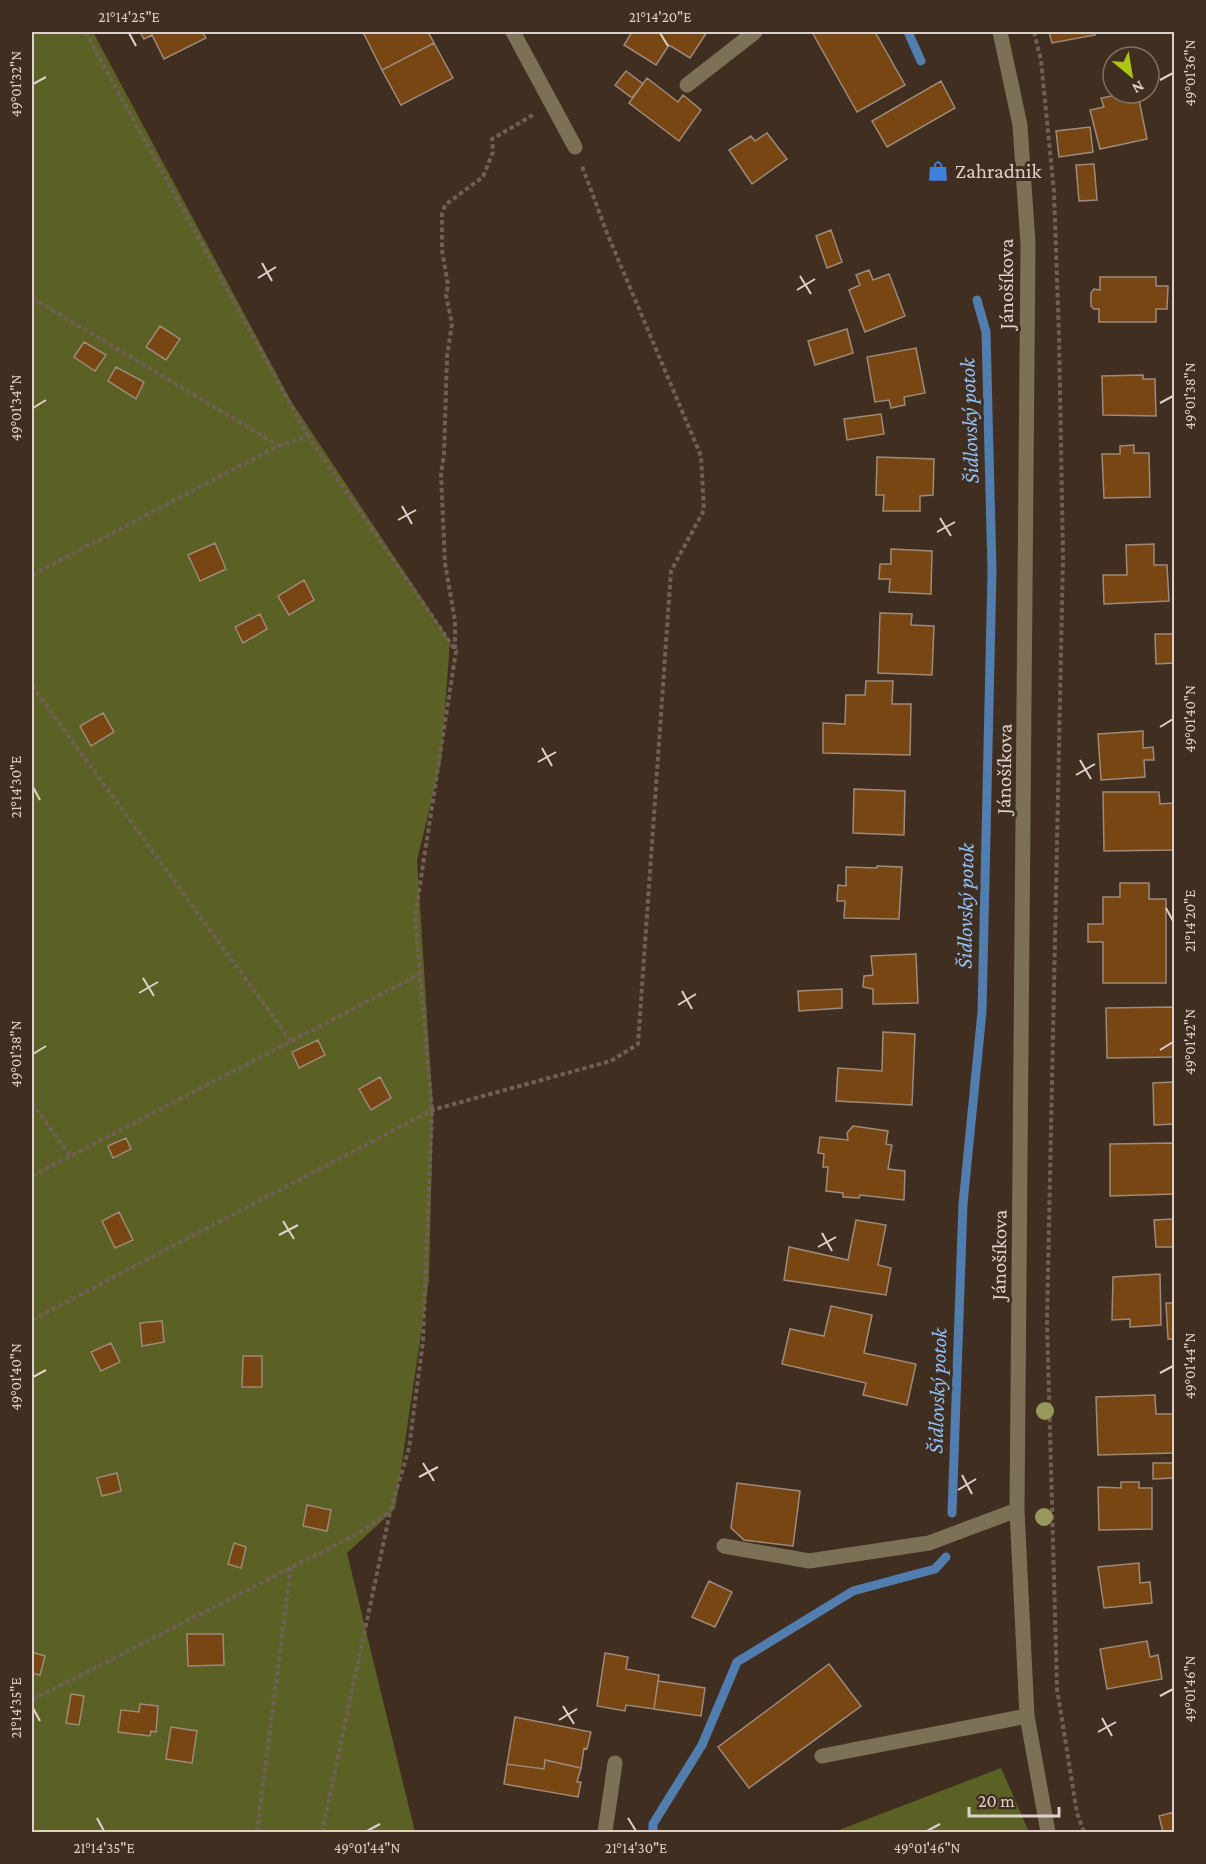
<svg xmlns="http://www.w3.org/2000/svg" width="1206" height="1864" font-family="'Crimson Pro',serif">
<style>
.green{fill:#5b6125}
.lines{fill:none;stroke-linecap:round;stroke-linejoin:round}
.stream{stroke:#517eaf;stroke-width:9}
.building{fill:#774613;stroke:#9e8a7a;stroke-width:1.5}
.path{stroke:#6f5f54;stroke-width:4;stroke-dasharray:4.5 3;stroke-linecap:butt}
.minor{stroke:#7c7056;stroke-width:15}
.tree{fill:#98975c}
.ticks{fill:none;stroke:#ddd1c9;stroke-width:2}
.labels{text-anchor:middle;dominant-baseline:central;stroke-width:6;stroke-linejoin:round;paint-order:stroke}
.poi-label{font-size:21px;fill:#ddd1c9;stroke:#402e21;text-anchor:start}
.street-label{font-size:21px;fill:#ddd1c9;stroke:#402e21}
.water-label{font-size:22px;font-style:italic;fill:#8fc2fb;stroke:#402e21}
.neatline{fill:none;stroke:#ddd1c9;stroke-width:2}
.ticks-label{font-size:15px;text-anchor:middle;fill:#ddd1c9}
</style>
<rect width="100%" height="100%" fill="#402e21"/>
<path class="green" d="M32,32H93L291,401L450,641L441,762L417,860L433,1110L429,1280L395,1509L347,1553L415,1832H32Z
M1001,1768L1029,1832H834Z"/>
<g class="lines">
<path class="stream" d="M908,32L921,61
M952,1513L963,1204L982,1012L992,571L986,332L977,300
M653,1832V1824L702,1745L737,1662L853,1591L935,1569L946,1557"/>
</g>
<path class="building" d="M140,32H202L206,38L164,59L152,35L144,39Z
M368,32H428L434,43L382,70L364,34Z
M632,32H707L690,58L669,45L656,65L624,45Z
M812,32H875L905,85L857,112Z
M1049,32H1094L1095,35L1052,43Z
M434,43L453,78L401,105L382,70Z
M626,71L643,84L632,98L615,85Z
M647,78L678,102L683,95L701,110L679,141L629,103Z
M941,81L955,108L887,147L872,121Z
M1126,93L1129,103L1139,100L1147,139L1100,149L1090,110L1104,107L1101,98Z
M1090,127L1093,152L1059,157L1056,131Z
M767,133L787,159L752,184L729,150L751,136L755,141Z
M1094,164L1097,200L1079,201L1076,165Z
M831,230L842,262L827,268L816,236Z
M869,270L873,280L889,274L905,316L865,332L849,290L860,285L856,275Z
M1100,277H1156V286H1168L1167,309H1156V322H1099V309H1094L1091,306V293L1094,289L1100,290Z
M160,326L180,339L166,360L146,347Z
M847,329L853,353L815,365L808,341Z
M84,342L106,355L95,371L74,357Z
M916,348L925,393L904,397L905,405L891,408L889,400L875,402L867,357Z
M116,367L144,382L136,399L108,381Z
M1143,375V379H1155L1156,416L1103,415L1102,376Z
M881,414L884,434L847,440L844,419Z
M1134,445V453H1149L1150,497L1104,498L1102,454H1120V446Z
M877,457L934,459L933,495L920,496V511H883L884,495H876Z
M215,543L226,569L200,581L188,555Z
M1154,544V565H1167L1169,601L1104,604L1103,575H1127L1126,545Z
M891,549L932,551L931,594L889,592L890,579H879L880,564H891Z
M304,580L314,600L289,615L278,596Z
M880,613L912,614L911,625L934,626L932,675L878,673Z
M260,614L267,629L243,643L235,627Z
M1155,634H1174V663L1156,664Z
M866,681H893L892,704H911L910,755L823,753V723L845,724L846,695H865Z
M103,713L114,732L91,746L80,726Z
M1143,731V748L1153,747L1154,760H1144L1145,777L1101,780L1098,734Z
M854,789L905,791L904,835L853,833Z
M1103,792H1159L1160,804L1174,803V850L1104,851Z
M877,866L902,867L899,919L844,918L845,901H837L838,885L846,886V867L877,868Z
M1120,883H1149V899H1166V983H1103V942H1088V924H1103V897H1120Z
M916,954L918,1003L873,1004V989L863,987L864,976L873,975L871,956Z
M842,989V1008L799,1011L798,991Z
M1174,1007V1057L1107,1058L1106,1008Z
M883,1032L915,1034L912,1105L836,1101L838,1068L882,1071Z
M318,1040L325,1055L299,1068L292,1052Z
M380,1077L391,1098L371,1110L359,1089Z
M1174,1082V1124L1154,1125L1153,1083Z
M853,1126L888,1131L886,1144L892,1145L888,1169L905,1171L904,1200L860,1195L859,1198L843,1197V1193L826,1191L828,1167H823L824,1154L818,1153L820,1137L848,1140L847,1133Z
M126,1138L131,1149L113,1158L108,1146Z
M1174,1143V1194L1110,1196V1144Z
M119,1212L133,1240L115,1248L102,1221Z
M1174,1219V1247H1156L1154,1220Z
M856,1220L886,1225L878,1265L891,1268L886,1295L784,1280L789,1247L848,1260Z
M1160,1274L1161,1325L1130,1327V1319L1112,1320L1113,1277Z
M1166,1303H1174V1339H1168Z
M831,1306L872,1315L864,1353L916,1364L907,1405L863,1395L866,1383L782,1364L790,1329L824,1336Z
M162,1321L164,1342L142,1346L140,1323Z
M111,1343L120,1362L101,1371L91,1352Z
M243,1356H262V1387H242Z
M1155,1395L1156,1414H1174V1453L1098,1455L1096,1397Z
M1153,1463H1174V1478L1153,1479Z
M117,1473L121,1491L102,1496L97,1478Z
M1121,1482H1139V1488H1152V1529L1099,1530L1098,1487L1121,1488Z
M737,1483L800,1491L793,1546L744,1540L731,1528Z
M307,1505L331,1510L327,1531L303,1526Z
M234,1543L246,1547L241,1568L228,1564Z
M1139,1563L1140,1583L1150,1582L1152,1603L1104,1608L1098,1567Z
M709,1581L732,1592L715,1627L692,1617Z
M187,1634H223L224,1665L188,1666Z
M1147,1641L1150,1657L1158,1655L1162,1679L1107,1689L1100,1649Z
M32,1652L45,1656L40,1675L32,1673Z
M605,1653L628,1657L626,1669L659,1675L654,1709L626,1705L625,1711L597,1706Z
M829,1664L861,1706L749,1788L718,1747Z
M658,1681L705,1688L701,1716L654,1709Z
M71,1694L84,1696L79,1725L66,1723Z
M140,1704L158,1706L156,1732L151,1731L150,1736L118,1732L121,1710L139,1712Z
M515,1717L591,1732L587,1749L584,1748L581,1768L545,1760L544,1769L507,1764Z
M171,1727L197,1731L192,1763L166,1759Z
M545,1760L581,1768L577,1782H581L578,1797L504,1784L507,1764L544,1769Z
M1174,1812V1832H1163L1159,1816Z"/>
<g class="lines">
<path class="path" d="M85,32L308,436
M1034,32L1041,60L1054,192L1059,336L1063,556L1047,1321L1057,1689L1077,1813L1084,1832
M32,298L278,445
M32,575L278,446L308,436L456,651L415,917L432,1110L423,1341L409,1448L390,1512L322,1832
M455,649V621L445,563L441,474L444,455L447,356L452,324L446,295L448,285L442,250V214L445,205L483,177L493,152L492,139L533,115
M32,686L291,1041
M32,1103L70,1156
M32,1176L420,974
M32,1320L432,1110L611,1061L638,1044L671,571L704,510L701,456L607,233L582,166
M32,1700L357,1534L390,1512
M257,1832L291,1566"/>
<path class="minor" d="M513,32L575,147
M1000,32L1020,125L1028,244L1017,1510L1027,1716L1048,1832
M687,85L755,32
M724,1546L809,1561L929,1543L1017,1510
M822,1756L1027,1716
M605,1832L615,1763"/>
</g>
<g class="tree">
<circle cx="1045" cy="1411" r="9"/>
<circle cx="1044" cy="1517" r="9"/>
</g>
<path class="ticks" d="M129,33L136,46M660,33L668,46M1160,80L1173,73M33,84L46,77M262,263L272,281M800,276L811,294M258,278L276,267M797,290L815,279M1160,403L1173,396M33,408L46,400M402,506L412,524M940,518L951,536M398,520L416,510M937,532L955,522M1160,727L1173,719M542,748L552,766M1080,760L1091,779M538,762L556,752M1076,775L1095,764M33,787L40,800M1166,908L1173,921M143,978L154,996M682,991L692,1009M139,993L158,982M678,1005L696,994M1160,1050L1173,1042M33,1054L46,1046M283,1221L294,1239M822,1233L832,1251M279,1235L298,1225M818,1247L836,1237M1160,1373L1173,1366M33,1377L46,1370M423,1463L434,1481M962,1475L972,1494M419,1477L438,1467M958,1490L976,1479M1160,1696L1173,1689M563,1706L574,1724M33,1708L40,1721M1102,1718L1112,1736M559,1720L577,1709M1098,1732L1116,1722M97,1818L104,1831M628,1818L636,1831M367,1831L380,1824M927,1831L940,1824"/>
<defs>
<g id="shop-bare" transform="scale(1.62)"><path d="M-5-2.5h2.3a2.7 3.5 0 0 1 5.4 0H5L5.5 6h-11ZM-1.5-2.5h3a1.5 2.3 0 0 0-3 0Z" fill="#3f7fe0" stroke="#402e21" stroke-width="2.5" paint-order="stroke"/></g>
</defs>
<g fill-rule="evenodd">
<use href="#shop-bare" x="938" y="171"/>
</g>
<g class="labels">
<g class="poi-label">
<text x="955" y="171">Zahradnik</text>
</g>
<g class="street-label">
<text transform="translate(1006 284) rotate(-90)">Jánošíkova</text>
<text transform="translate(1004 769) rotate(-89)">Jánošíkova</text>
<text transform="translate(999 1255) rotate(-89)">Jánošíkova</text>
</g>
<g class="water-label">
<text transform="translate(969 421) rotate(-92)">Šidlovský potok</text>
<text transform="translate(965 906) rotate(-89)">Šidlovský potok</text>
<text transform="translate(937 1391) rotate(-88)">Šidlovský potok</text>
</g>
</g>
<rect width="1206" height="1864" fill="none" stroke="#402e21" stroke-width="66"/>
<g transform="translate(1131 75) rotate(150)"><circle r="28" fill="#402e21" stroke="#7f6f64" stroke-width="1.5"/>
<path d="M0-4.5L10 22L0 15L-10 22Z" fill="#acc613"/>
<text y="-9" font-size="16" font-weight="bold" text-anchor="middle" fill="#ddd1c9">N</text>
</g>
<path d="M969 1807v9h90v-9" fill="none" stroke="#ddd1c9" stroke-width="3"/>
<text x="978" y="1807" font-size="18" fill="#ddd1c9" stroke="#402e21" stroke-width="4.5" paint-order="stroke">20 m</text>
<rect x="33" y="33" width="1140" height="1798" class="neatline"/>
<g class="ticks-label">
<text x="129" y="22">21°14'25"E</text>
<text x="660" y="22">21°14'20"E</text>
<text transform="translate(1190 73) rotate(-90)" y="5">49°01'36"N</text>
<text transform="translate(16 84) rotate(-90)" y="5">49°01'32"N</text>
<text transform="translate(1190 396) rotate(-90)" y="5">49°01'38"N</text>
<text transform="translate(16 408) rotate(-90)" y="5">49°01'34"N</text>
<text transform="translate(1190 719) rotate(-90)" y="5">49°01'40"N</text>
<text transform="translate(16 787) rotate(-90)" y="5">21°14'30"E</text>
<text transform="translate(1190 921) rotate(-90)" y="5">21°14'20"E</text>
<text transform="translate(1190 1042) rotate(-90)" y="5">49°01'42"N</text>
<text transform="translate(16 1054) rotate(-90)" y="5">49°01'38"N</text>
<text transform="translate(1190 1366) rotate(-90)" y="5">49°01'44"N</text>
<text transform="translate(16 1377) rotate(-90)" y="5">49°01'40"N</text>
<text transform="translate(1190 1689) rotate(-90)" y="5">49°01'46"N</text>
<text transform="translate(16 1708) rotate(-90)" y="5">21°14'35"E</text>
<text x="104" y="1853">21°14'35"E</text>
<text x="367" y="1853">49°01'44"N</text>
<text x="636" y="1853">21°14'30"E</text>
<text x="927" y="1853">49°01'46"N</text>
</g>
</svg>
